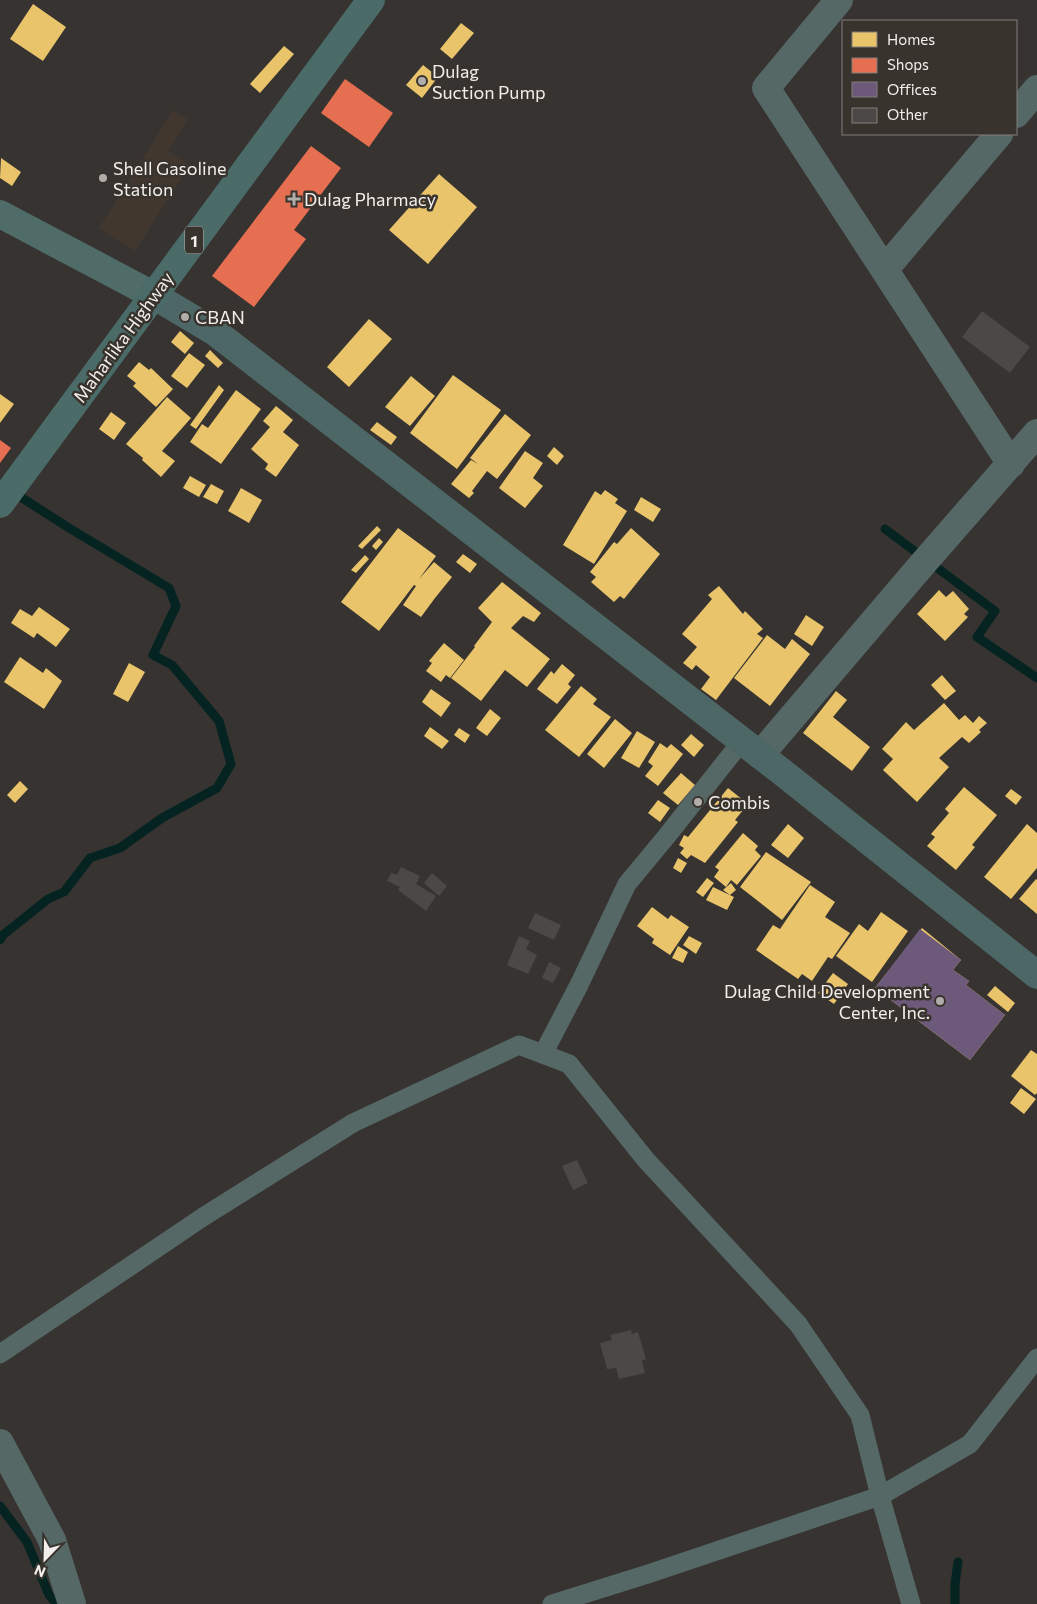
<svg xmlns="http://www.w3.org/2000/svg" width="1037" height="1604" font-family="Commissioner,sans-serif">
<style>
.built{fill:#41372f}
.homes{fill:#e9c46a}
.shops{fill:#e76f51}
.offices{fill:#6d597a}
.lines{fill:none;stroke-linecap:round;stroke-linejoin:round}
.stream{stroke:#052421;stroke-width:9}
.building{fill:#4b4846}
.lane{stroke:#556866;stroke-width:19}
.street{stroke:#556866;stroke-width:28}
.secondary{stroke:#4f6c68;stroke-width:28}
.primary{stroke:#4c6765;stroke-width:28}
.highway{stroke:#4a6b68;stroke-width:28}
.poi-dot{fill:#b0adaa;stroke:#39332e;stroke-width:2}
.labels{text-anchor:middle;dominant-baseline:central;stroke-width:5;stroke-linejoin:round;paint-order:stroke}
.shield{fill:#39332e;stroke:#bab6b2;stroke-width:1}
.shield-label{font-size:16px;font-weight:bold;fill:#f2eeeb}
.poi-label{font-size:18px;fill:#f2eeeb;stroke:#39332e;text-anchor:start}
.street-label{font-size:18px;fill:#f2eeeb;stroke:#39332e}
</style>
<rect width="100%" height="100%" fill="#363331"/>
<path class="built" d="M173,110L188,119L168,151L190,165L135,251L99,228Z"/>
<path class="homes" d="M33,4L66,27L43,61L10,39Z
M461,23L474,33L452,59L440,49Z
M284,46L294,54L260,93L250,84Z
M423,65L438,77L422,98L406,85Z
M1,158L21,172L12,186L0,178Z
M439,174L477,207L428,264L389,230Z
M369,319L392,339L349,387L327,367Z
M180,331L194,343L185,354L171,342Z
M210,350L223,363L218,368L205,356Z
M189,353L205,365L187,388L171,376Z
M139,362L149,370L151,368L173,389L156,407L133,386L136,383L127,376Z
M453,375L501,410L457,469L410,433Z
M411,376L435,396L410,426L385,407Z
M219,385L224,390L196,429L190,425Z
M236,390L261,409L221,464L190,442L202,424L208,428Z
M0,394L14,404L0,423Z
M167,397L191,418L162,451L175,461L161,477L142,460L143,458L126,444Z
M276,406L293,420L283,432L299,445L276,477L265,469L268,464L251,449L270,427L263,421Z
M111,412L126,423L114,440L99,429Z
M505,414L531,435L497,479L487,471L472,491L474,493L469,498L451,484L471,460L478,464L470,458Z
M377,422L397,437L391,445L370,430Z
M554,447L564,456L557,465L547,456Z
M525,451L543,463L533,478L543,486L525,508L499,488Z
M190,476L206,485L199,497L183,488Z
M211,484L224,491L217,504L203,497Z
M241,488L262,500L249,523L228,511Z
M605,490L618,499L615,503L627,511L594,564L563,545L595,491L601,495Z
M641,497L661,509L653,522L634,510Z
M377,526L381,530L362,549L358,546Z
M398,528L436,556L419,579L434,562L452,577L435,598L421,617L403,605L416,586L414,585L379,631L341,602Z
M631,528L660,554L624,599L620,596L614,602L591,582L596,577L590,572L614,542L617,544Z
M379,538L383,542L376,550L372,546Z
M463,554L477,564L470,573L456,562Z
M365,555L369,559L356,573L351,570Z
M502,582L541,613L534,622L523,616L511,628L550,659L527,687L505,670L481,701L451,678L475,647L474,646L492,622L478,608Z
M719,586L743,614L745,611L763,629L757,634L763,638L716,700L701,689L710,677L696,665L692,670L683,663L697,647L682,634L712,599L708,595Z
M939,590L946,597L953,591L969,609L964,614L968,617L945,641L917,614Z
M39,607L70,629L56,647L37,633L34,638L11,623L20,609L32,616Z
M806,615L824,627L812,646L794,634Z
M767,635L785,649L792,639L810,654L770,706L734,678Z
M444,643L464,660L450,678L446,675L441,682L426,671L432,663L429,661Z
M20,657L43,673L46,668L62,681L44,709L4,682Z
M129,663L145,672L128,702L113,694Z
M562,664L575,675L568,684L571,687L557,704L537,689L551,671L554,674Z
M942,675L956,691L945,700L931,685Z
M581,686L597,699L593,704L611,717L579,757L545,730Z
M431,689L451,703L441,717L422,702Z
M836,691L847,700L833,717L870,747L852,771L803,733Z
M944,703L959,720L965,715L973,723L979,716L987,723L979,730L981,732L969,743L962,737L939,758L949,767L917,802L883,770L893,759L882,749L906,722L914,730Z
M490,709L501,718L487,736L476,728Z
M615,719L632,733L604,768L587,754Z
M430,727L449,741L442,749L424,736Z
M459,728L470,735L465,743L454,735Z
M637,731L655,742L639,768L621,758Z
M691,734L704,745L694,757L681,745Z
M660,743L667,748L671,744L683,754L658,786L645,776L653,766L648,762Z
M681,773L695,785L678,805L663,793Z
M20,781L28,789L15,803L7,795Z
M964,787L997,815L972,845L975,847L956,870L927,846L935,837L931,834L949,813L945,809Z
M728,788L748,804L735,820L738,822L705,863L691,855L687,859L680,853L684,848L679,845L684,835L688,837Z
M1011,789L1022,797L1016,805L1005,796Z
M658,800L670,808L660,822L648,813Z
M788,824L804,838L788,858L771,845Z
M1027,824L1037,833V868L1011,899L984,877Z
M743,833L758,846L755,850L761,856L737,885L731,880L726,887L714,877L719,870L715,867Z
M766,852L811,882L782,920L740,887Z
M678,858L687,863L681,873L673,868Z
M707,878L714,883L703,897L696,892Z
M1036,879L1037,880V914L1019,899Z
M731,883L736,890L730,895L723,890Z
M810,885L835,902L825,917L850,933L832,959L828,957L812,981L802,974L798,979L756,950L773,925L780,929Z
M713,887L734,897L727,910L706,900Z
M652,907L668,919L671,915L689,927L670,955L652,943L654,939L637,926Z
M881,912L908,931L872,982L836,956L859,924L868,931Z
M922,928L961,960L953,970L969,981L966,985L1005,1015L970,1060L875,988Z
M689,936L702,943L696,954L683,945Z
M678,946L688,952L683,963L672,958Z
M833,973L848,984L834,1004L818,993Z
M995,986L1015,1003L1008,1012L987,995Z
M1031,1050L1037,1054V1093L1035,1095L1011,1076Z
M1021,1088L1036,1099L1024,1114L1010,1103Z"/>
<path class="shops" d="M345,79L393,113L369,147L321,113Z
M311,146L341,168L294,230L306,239L254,307L212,276Z
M0,440L11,448L0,463Z"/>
<path class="offices" d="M920,929L961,960L953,970L969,981L966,985L1005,1015L970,1060L875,988Z"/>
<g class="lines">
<path class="stream" d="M885,529L995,611L977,637L1037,678
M0,940L3,935L48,899L64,892L90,858L120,848L162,818L217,788L231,764L219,721L172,665L153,655L176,606L169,588L69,528L13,492
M0,1506L27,1542L49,1595L57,1604
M955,1604V1584L958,1562"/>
</g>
<path class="building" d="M982,311L1030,347L1010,373L962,337Z
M401,867L420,876L416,884L436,896L426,911L398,890L400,887L387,881L391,873L397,875Z
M432,873L447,886L439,896L424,883Z
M535,913L561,925L554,940L528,928Z
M519,936L530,941L526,949L537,955L528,974L507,965Z
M549,962L561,968L553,983L542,978Z
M577,1160L588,1183L573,1190L562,1166Z
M631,1330L632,1334L638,1332L646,1359L642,1361L645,1373L619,1379L616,1368L607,1369L600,1343L612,1340L610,1335Z"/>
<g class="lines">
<path class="lane" d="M543,1054L579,985L627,884L666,837L742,741
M0,1354L203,1217L353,1123L519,1045L569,1064L646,1160L798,1324L860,1415L880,1496L911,1604
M552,1604L648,1574L880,1496L970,1444L1037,1358"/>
<path class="street" d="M839,0L766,88L1011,464
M1016,114L1037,89
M885,269L999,134
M760,755L920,567L1037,433
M0,1443L52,1540L72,1604"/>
<path class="secondary" d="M0,214L153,295"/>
<path class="primary" d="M153,295L215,332L782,772L1037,975"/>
<path class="highway" d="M0,504L371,0"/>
</g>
<g class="poi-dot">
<circle cx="422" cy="81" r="5"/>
<circle cx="103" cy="178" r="5"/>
<path d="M291.5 191.5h5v5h5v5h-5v5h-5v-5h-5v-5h5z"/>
<circle cx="185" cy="317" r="5"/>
<circle cx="698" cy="802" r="5"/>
<circle cx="940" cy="1001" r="5"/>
</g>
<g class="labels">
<rect class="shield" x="185" y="226.5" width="18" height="27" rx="4"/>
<g class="shield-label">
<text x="194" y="240">1</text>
</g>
<g class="poi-label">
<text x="432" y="71">Dulag<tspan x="432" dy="21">Suction Pump</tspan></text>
<text x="113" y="168">Shell Gasoline<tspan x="113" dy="21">Station</tspan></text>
<text x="304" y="199">Dulag Pharmacy</text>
<text x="195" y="317">CBAN</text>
<text x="708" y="802">Combis</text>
<text x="930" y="991" text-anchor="end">Dulag Child Development<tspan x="930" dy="21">Center, Inc.</tspan></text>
</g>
<g class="street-label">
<text transform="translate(123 337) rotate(-54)">Maharlika Highway</text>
</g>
</g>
<rect x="842" y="20" width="175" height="115" fill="#39332e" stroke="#837e7a"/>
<rect x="852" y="32" width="25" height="15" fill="#e9c46a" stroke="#837e7a"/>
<text x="887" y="45" font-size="15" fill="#f2eeeb">Homes</text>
<rect x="852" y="58" width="25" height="15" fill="#e76f51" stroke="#837e7a"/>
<text x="887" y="70" font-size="15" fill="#f2eeeb">Shops</text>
<rect x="852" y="82" width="25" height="15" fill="#6d597a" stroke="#837e7a"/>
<text x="887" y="95" font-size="15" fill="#f2eeeb">Offices</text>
<rect x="852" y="108" width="25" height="15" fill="#4b4846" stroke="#837e7a"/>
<text x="887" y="120" font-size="15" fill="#f2eeeb">Other</text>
<g transform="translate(45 1559) rotate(203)" stroke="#39332e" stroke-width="4" paint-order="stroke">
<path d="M0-4L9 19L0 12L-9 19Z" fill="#f2eeeb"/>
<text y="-8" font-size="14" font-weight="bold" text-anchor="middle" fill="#f2eeeb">N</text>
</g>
</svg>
